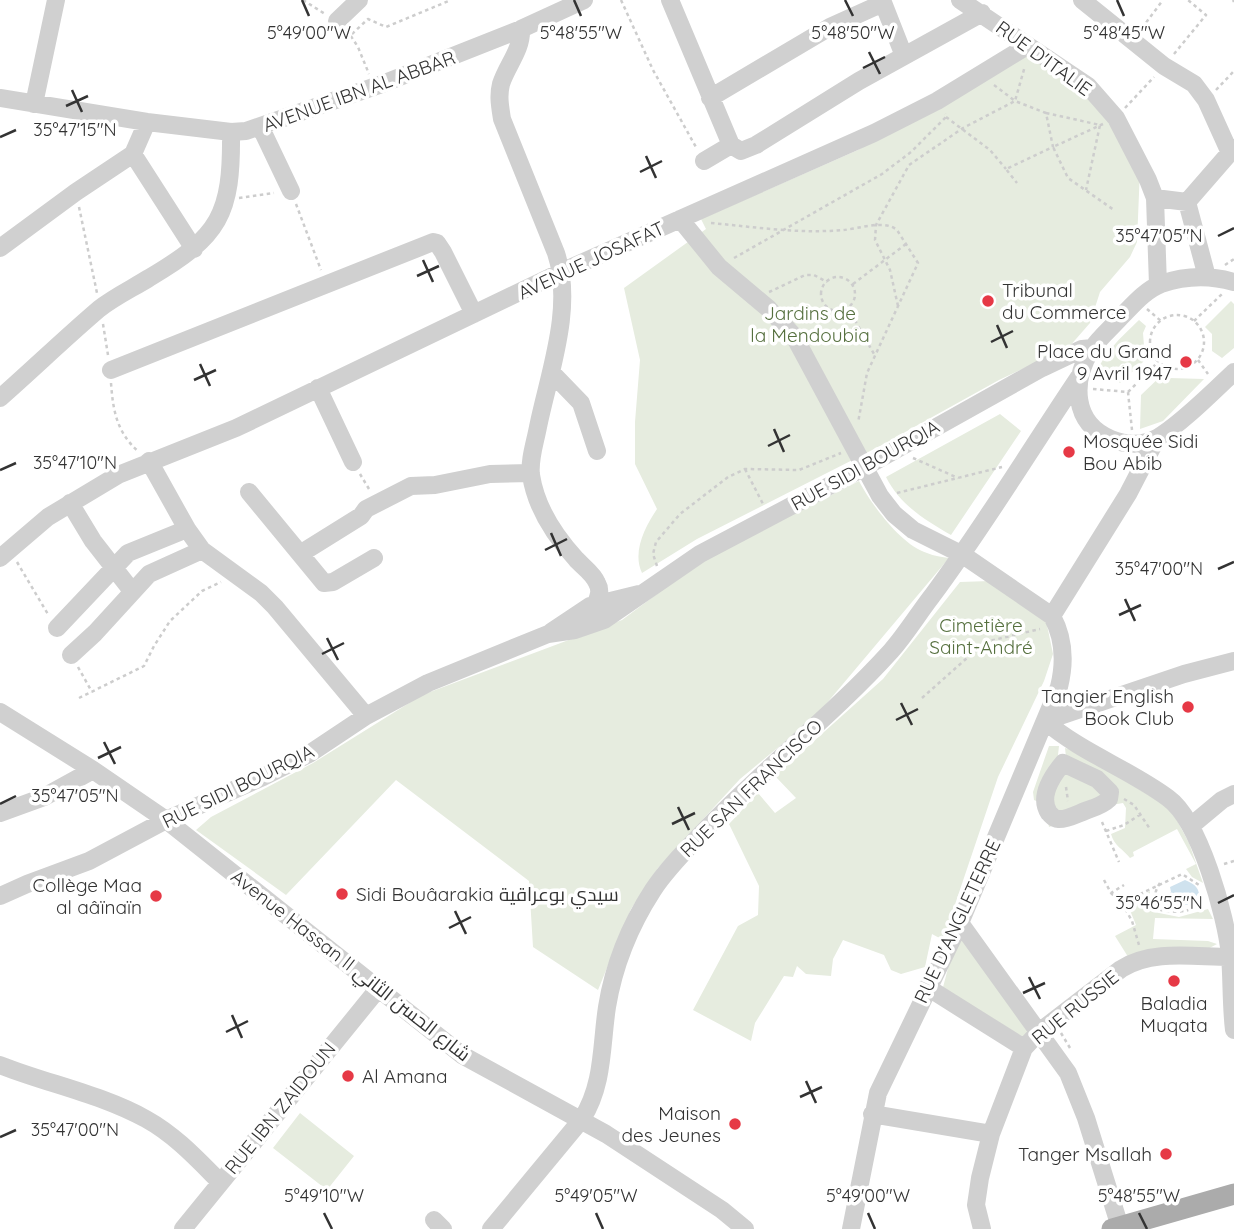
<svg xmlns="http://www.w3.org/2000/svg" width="1234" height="1229" font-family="Quicksand,Cairo,sans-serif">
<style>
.green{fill:#e6ecdf}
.water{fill:#cfe2ee}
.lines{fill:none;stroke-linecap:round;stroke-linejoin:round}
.path{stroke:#cdcdcd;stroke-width:2.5;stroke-dasharray:3.5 3.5;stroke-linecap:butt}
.minor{stroke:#d0d0d0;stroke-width:18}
.major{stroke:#ababab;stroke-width:21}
.ticks{fill:none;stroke:#333;stroke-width:2.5}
.poi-dot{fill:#e63946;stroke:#fff;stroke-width:2.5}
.labels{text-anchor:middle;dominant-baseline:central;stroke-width:7;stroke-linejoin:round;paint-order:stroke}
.street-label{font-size:19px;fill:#333;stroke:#fff}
.poi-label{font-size:19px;fill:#333;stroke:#fff;text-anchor:end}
.park-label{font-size:19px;fill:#56703f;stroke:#fff}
.ticks-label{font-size:18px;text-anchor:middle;fill:#333;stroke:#fff;stroke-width:7;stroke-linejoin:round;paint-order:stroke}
</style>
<rect width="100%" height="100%" fill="#fff"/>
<path class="green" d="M1029,53L1083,90L1112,124L1140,169L1137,242L1130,257L1100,292L1090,323L1069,347L999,380L880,446L697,539L642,573C632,552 645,527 657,509L635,464V422L640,360L624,288L706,229L701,219L858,150Z
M1231,301L1234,304V348L1222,358L1212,351V334L1205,327Z
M1139,320L1146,326L1143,333L1144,346L1142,353L1145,358L1143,362L1120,383L1113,377H1094C1104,353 1120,338 1139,320Z
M1163,374L1169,378L1204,379L1163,421L1140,429L1141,395Z
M1000,414L1021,431L951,535C925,520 900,505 886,477Z
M859,481C871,504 901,545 927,553C934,556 942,557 949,558L816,716L740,779L658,868L631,909L598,990L533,947L529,881L396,780L286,895L196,830L211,817L313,763L422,695L622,620L704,559Z
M990,581L1044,618L1047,625L1053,654L1044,681L998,777L943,940L932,934L925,967L901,974L891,970L884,955L843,940L833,959L831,976L806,974L797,966L793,977L784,976L755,1023L751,1041L693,1010L738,926L758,915L759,886L729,824L758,793L775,813L796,798L775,776L883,679L960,582Z
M1049,746H1059L1058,755L1061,767L1067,766L1065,748L1079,752L1171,809L1189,843L1203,883L1192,877L1186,869L1196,864L1177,829L1133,852L1134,856L1130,858C1123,849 1114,846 1111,834L1125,828L1126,808L1123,803L1106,806L1049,827L1047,817L1059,811L1034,800L1033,792Z
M1150,891V905L1154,912L1179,917L1208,909L1213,919L1155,918L1153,939L1208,941L1217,944L1202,952L1130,960L1115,936L1136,925L1127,903Z
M960,923L1029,1030L1025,1038L942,991Z
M300,1113L354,1156L327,1190L273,1148Z"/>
<path class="water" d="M1185,880C1196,885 1200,888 1199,900L1191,905H1181L1175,901L1167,906L1161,907L1160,901L1171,892L1170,887Z"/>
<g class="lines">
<path class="path" d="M303,0L325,14
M621,0L653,70L697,149
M1233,0L1234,2
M1142,28L1163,0
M347,30L358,47L369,74
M352,34L368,19L386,27L451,0
M1174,54L1206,15L1188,0
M994,85L1015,101L1025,66
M1216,90L1234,71
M1125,108L1154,77
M1046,113L1100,125L1086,190
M946,117L990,150L1006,169
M1103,124L1053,147L1068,178L1114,210
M239,198L274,193
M296,204L321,270
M79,207L97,293
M711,223C755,227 799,234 843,230C859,229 884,219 897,230L918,263L867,373L858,423
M734,258L882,174L911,152L946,117L945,114
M1225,265L1234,259
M821 294a17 17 0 1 1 34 0a17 17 0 1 1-34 0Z
M853,284L906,244
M769,292L805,275H814L827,282
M898,306L890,270L875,240L876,225L909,165L963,128L1015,101L1046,113L1053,147L1006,169L1017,183
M848,308L874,354
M1147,309L1161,321
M1150 342a27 27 0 1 1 54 0a27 27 0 1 1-54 0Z
M1194,321L1222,294
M103,324L108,355
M1198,360L1208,374
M111,383C113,411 117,433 139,452
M1093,389L1128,392L1132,430
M1128,392L1158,362
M913,458L958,478
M745,469L763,504
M360,474L369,489
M897,493L1002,467
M17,562L49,616
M657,566L653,554L656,542L680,514L728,477L745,469L799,470L841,453
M78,667L92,692
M79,698L144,666L154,646L170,621L202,591L221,582
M922,698L985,642L1040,629
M1066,787L1068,801
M1124,799L1134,805L1150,829
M1102,822L1119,862
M1106,831L1124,825L1141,814
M1224,864L1234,861
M1104,880L1111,893L1124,885
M1160,883C1154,892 1152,903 1161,910C1175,913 1193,913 1202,901
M1111,893L1121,903L1182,874L1199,885
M1122,903L1132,921L1139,945
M1061,1033L1070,1048"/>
<path class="minor" d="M670,0L731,145L741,151L756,145L859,81L982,13
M882,0L904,56
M960,0L1088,86L1116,118L1148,180L1155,198L1158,285
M1082,0L1164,66L1194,84L1206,100L1230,153
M337,21L359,0
M521,29C522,50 507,65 501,84C498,96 500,106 502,119L556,253C574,308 549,373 538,427C535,443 529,460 531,475C536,508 554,535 576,559C583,567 593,573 597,583C601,590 599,596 596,603
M0,98L147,122L231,132L246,131L382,84L521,29L584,0
M710,98L830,27L883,3
M34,104L56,0
M261,128L291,191
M133,154L194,249
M704,161L731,145
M1155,198L1187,202L1234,148
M1187,202L1207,277
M680,219L719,267L769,309L794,336L880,496L894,514L913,530L963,555L1052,616C1064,638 1065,663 1059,687L960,923L878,1093L851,1229
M0,248L76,192L133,154L147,122
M1234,282C1210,275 1184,276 1161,284C1145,290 1132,306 1120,318C1111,328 1099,338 1091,350C1072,381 1072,423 1111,439C1126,445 1142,446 1157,438C1180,425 1214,391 1234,372
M111,370L433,242L437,243L443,252L474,314
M551,372L581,403L597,451
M318,388L353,462
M0,398C33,369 65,338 99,309C114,297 133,288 149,278C220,236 232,215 231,132
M149,461L187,529L202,550L261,593L275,607L366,716
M249,492L324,583L333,582L374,558
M70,503L93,541L132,591
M300,554L361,516L366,509L411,486L435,485L490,474L531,473
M0,558L48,517L118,475L236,428L561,272L874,133L937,101L1027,46
M1052,616L1128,494L1157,438
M57,628L128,553L187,529
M551,632L590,606L639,594
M71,655L95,633L149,574L202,550
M0,712L93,770L166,820L462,1055L606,1134L722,1210L745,1229
M1045,721C1082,753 1129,769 1168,798C1200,821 1226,916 1230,955C1232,980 1231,1005 1234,1030
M1045,721L1184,674L1234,661
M1063,763L1097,779L1110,792L1109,799C1102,806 1093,808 1085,811C1077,814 1066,820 1058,819C1054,819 1052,816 1049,813C1038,796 1053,775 1063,763Z
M0,813L44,797L93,770
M1192,825L1222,800L1234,794
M0,896L27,884L89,861L166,820L263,777L309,754L366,716L428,683L548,634L575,630L604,620L700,554L865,467L1042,368L1082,349L1093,348
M960,923L1068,1073L1086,1118L1120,1227
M927,987L1024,1048
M0,1065C48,1084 101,1094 146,1119C175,1135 197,1159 220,1182
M872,1114L991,1134
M434,1220L443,1229
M183,1229L378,989
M491,1229L582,1119C604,1084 601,1046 607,1007C614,964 629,927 653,890C668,867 689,847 708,827C767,766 834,714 891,651C906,634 918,614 932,596C984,526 1030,450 1079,377
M982,1229L976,1205L980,1178L991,1134L1024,1048L1039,1032L1121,969C1152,949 1194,957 1230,957"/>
<path class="major" d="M1112,1229L1234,1194"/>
</g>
<path class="ticks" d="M302,0L309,16M574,0L581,16M845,0L853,16M1117,0L1124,16M869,52L880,74M863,68L885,57M72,90L82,112M66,106L88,96M0,137L16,130M646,156L656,178M640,172L662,161M1218,236L1234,228M423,260L433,282M417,276L439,266M997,325L1007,348M991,342L1013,331M200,364L210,386M194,380L216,370M774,429L784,452M768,446L790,435M0,470L16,463M551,533L561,556M545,550L567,539M1218,569L1234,562M1125,599L1135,621M1119,615L1141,605M327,638L338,660M322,654L344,643M901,703L912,725M896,720L918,709M104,742L115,764M98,758L121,747M0,804L16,796M678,807L689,830M672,824L695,813M1218,903L1234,895M455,911L466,934M449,928L471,917M1029,977L1040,999M1023,993L1045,983M232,1015L242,1038M226,1032L248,1021M806,1081L816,1103M800,1097L822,1087M0,1137L16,1130M324,1213L332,1229M596,1213L603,1229M868,1213L875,1229M1139,1213L1147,1229"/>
<g class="poi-dot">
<circle cx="988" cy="301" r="7"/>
<circle cx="1186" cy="362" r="7"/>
<circle cx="1069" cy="452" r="7"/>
<circle cx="1188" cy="707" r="7"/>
<circle cx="342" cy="894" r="7"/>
<circle cx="156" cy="896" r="7"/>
<circle cx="1174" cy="981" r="7"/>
<circle cx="348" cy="1076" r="7"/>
<circle cx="735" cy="1124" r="7"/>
<circle cx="1166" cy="1154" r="7"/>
</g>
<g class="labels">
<g class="street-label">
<text transform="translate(1044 58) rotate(36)">RUE D'ITALIE</text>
<text transform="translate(359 91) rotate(-20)">AVENUE IBN AL ABBAR</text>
<text transform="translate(591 260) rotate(-25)">AVENUE JOSAFAT</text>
<text transform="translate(865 465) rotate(-29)">RUE SIDI BOURQIA</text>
<text transform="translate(238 786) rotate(-26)">RUE SIDI BOURQIA</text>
<text transform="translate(751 788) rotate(-44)">RUE SAN FRANCISCO</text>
<text transform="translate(957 921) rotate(-65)">RUE D'ANGLETERRE</text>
<text transform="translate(351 965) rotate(38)">Avenue Hassan II شارع الحسن الثاني</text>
<text transform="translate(1075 1007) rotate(-39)">RUE RUSSIE</text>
<text transform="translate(280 1108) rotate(-51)">RUE IBN ZAIDOUN</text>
</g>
<g class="poi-label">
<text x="1002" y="290" text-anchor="start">Tribunal<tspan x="1002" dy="22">du Commerce</tspan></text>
<text x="1172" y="351">Place du Grand<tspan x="1172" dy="22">9 Avril 1947</tspan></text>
<text x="1083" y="441" text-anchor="start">Mosquée Sidi<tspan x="1083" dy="22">Bou Abib</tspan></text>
<text x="1174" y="696">Tangier English<tspan x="1174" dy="22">Book Club</tspan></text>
<text x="142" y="885">Collège Maa<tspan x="142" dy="22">al aâïnaïn</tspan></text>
<text x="356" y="894" text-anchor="start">Sidi Bouâarakia سيدي بوعراقية</text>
<text x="1174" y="1003" text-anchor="middle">Baladia<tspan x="1174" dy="22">Muqata</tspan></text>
<text x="362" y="1076" text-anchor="start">Al Amana</text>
<text x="721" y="1113">Maison<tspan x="721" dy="22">des Jeunes</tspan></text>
<text x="1152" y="1154">Tanger Msallah</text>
</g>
<g class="park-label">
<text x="810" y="313">Jardins de<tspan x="810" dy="22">la Mendoubia</tspan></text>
<text x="981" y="625">Cimetière<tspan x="981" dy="22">Saint-André</tspan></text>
</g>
</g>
<g class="ticks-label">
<text x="853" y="39">5°48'50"W</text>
<text x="1124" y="39">5°48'45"W</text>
<text x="309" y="39">5°49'00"W</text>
<text x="581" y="39">5°48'55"W</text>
<text x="75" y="136">35°47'15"N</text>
<text x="1159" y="242">35°47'05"N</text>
<text x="75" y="469">35°47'10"N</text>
<text x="1159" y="575">35°47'00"N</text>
<text x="75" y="802">35°47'05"N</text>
<text x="1159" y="909">35°46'55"N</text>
<text x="75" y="1136">35°47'00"N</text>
<text x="324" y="1202">5°49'10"W</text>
<text x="596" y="1202">5°49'05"W</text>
<text x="868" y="1202">5°49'00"W</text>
<text x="1139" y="1202">5°48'55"W</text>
</g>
</svg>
